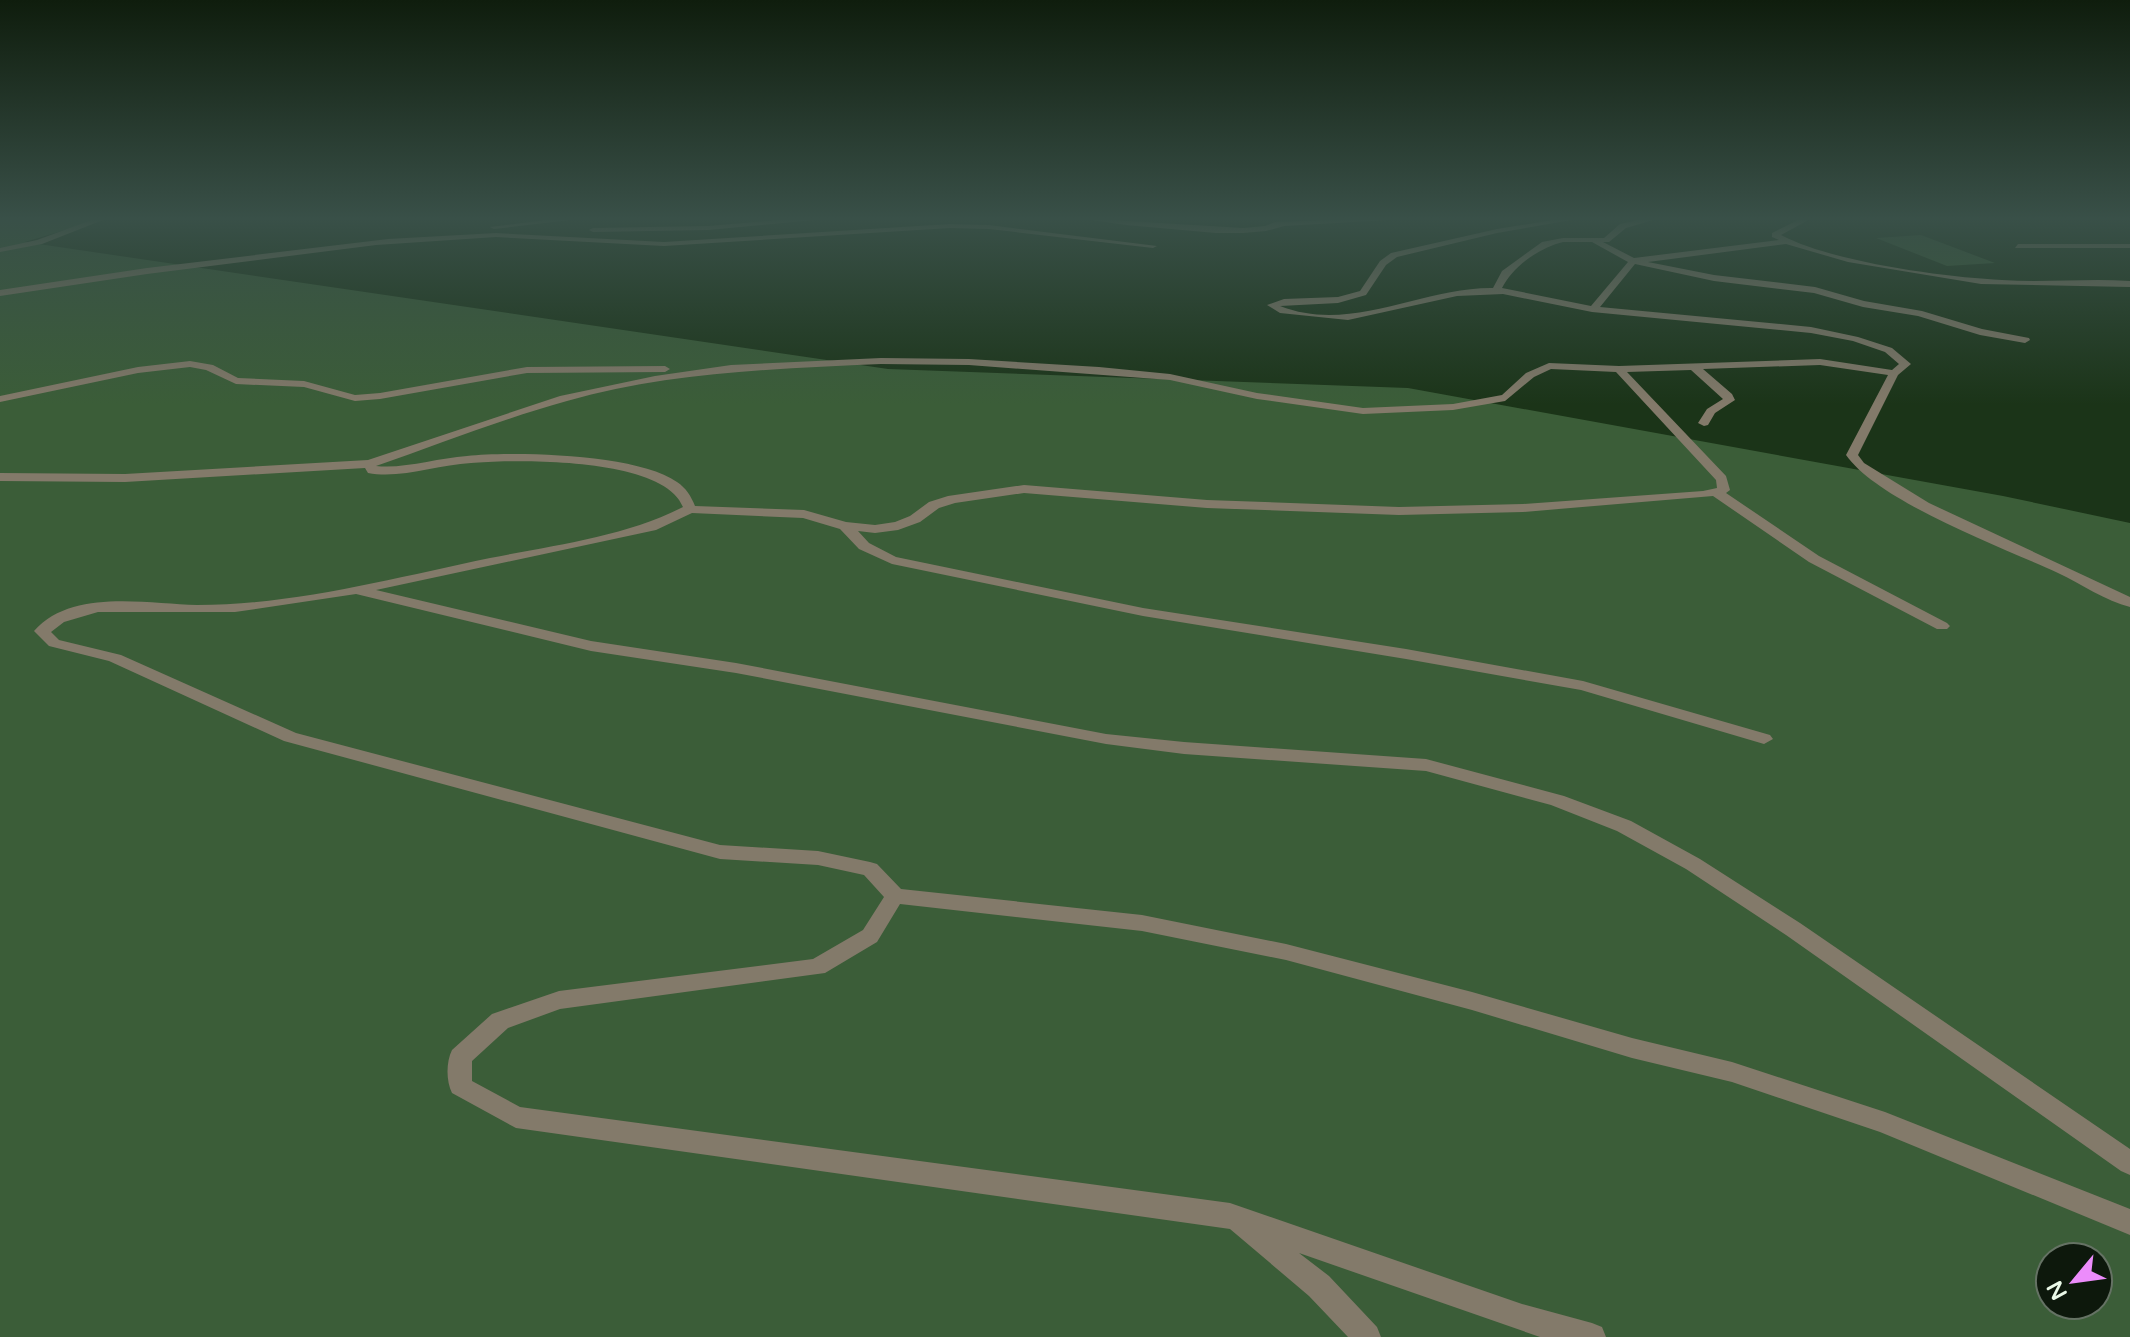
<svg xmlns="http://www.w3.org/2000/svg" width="2130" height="1337" font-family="'Varela Round',sans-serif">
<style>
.green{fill:#3b5d38;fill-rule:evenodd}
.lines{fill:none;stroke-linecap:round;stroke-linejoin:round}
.minor{fill:#837a6a;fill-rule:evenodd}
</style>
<rect width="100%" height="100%" fill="#1b3418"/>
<path class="green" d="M0,218H104L25,242L888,369L1408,388L2003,496L2130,523V1337H0ZM2050,1257H2098V1305H2050Z
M1921,235L1995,263L1947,266L1876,238Z"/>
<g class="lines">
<path class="minor" d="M97,218H108L42,244L0,252V248L37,240Z
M562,218H588L494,229L490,227Z
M803,218H835L708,230L593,232L589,230L593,228L708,226Z
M1078,218L1243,228L1265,226L1275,222L1392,218L1388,220L1284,226L1266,231L1243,233H1216L1126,225Z
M1565,218H1583L1497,233L1397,257L1386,265L1366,295L1338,303L1280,306C1351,334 1422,287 1493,288L1502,271L1542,242L1563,238H1604L1620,224L1647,218H1660L1626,228L1609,242H1603L1634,258L1779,240L1772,237V233L1802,218H1812L1781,235C1832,262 1943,277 2002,280C2044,283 2087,278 2130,281V287L1981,284L1848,262L1786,244L1648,262L1714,275L1815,287L1864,301L1922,311L1982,329L2029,338L2030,340L2025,343L1980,335L1918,316L1863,307L1814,293L1714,281L1635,264L1600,307L1811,327L1858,337L1892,348L1911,364L1898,375L1858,455L1864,463L1929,503L2130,597V607C2106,601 2081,584 2058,573C2004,548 1879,502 1846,455L1888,375L1820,365L1703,369L1732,394L1735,400L1715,413L1708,425L1704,426L1698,423L1707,409L1723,399L1691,370L1627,372L1726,476L1730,490L1726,493L1819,556L1947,623L1950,626L1947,629H1937L1809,562L1713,496L1523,512L1399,515L1207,508L1024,493L955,503L939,508L920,522L898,530L875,533L858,531L869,543L896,557L1143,608L1406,649L1583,681L1770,735L1773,739L1764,744L1581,690L1406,659L1143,616L892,564L859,549L840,529L803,518L692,513L656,530L376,590L591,641L736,663L1106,734L1184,742L1426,759L1564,796L1631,821L1700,859L1800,923L2130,1149V1175L2121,1171L1786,935L1686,869L1617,831L1551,805L1426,771L1184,754L1106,744L736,673L591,651L356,594L235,612H98L64,622L51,632L59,640L121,655L296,733L720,845L818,851L870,862L877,864L901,889L1142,915L1286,944L1472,992L1632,1038L1732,1062L1885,1112L2130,1209V1235L1880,1132L1732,1082L1632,1058L1472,1010L1286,960L1142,931L900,904L877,942L825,973L560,1009L508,1028L472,1061V1081L520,1107L1230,1203L1522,1304L1592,1323L1602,1327L1606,1337H1540L1299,1253L1329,1276L1377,1327L1381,1337H1348L1309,1296L1230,1229L516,1128L452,1093C446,1081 446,1062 452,1050L492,1014L559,991L813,959L863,930L884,897L864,875L818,865L720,859L284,741L109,661L49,646L34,631C72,588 147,604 197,605C295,605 394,578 490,558C555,545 624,537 683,507C664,457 517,459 471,463C437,465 401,479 368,473L365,468L125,482L0,481V473L125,474L368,460L560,396L655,376L731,365L881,358L969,359L1099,367L1170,374L1257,393L1363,408L1453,404L1502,395L1526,373L1549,363L1619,366L1820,359L1892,370L1899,364L1885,352L1853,341L1811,333L1592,312L1503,294L1457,296L1348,320L1280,313L1267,305L1284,299L1338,297L1360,291L1380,261L1391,253L1497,229ZM1563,242H1592L1628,262L1591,306L1502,288C1513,266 1539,248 1563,242ZM881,364L969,365L1170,380L1257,399L1363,414L1453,410L1505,401L1534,377L1551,369L1616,372L1716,480L1717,488L1703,491L1523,504L1399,507L1207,500L1024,485L948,496L929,502L910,516L895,522L875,525L846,522L804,510L695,506C691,496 686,488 677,482C638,454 515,451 467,456C437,458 405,469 376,466C439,444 502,419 567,401C669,372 775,369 881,364Z
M950,224L989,225L1157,246L1153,248L989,229L950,228L664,246L496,237L376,245L147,274L0,296V290L147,268L388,239L496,233L664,242Z
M2018,244H2130V248H2015Z
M190,361L213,365L238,378L304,381L355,395L380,393L527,367L665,366L670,369L665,372L527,373L380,399L355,401L304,387L236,384L206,370L190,367L138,373L0,402V396L138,367Z"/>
</g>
<linearGradient id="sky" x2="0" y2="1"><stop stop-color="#0f1d0d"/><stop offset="0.54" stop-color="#395048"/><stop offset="1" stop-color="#395048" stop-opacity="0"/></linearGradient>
<rect width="2130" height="405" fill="url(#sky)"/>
<g transform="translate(2074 1281) rotate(241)"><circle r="38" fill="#0d180c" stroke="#657264" stroke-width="2"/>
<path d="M0-6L14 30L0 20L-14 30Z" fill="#ec8cfb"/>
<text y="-12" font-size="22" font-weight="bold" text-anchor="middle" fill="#eaf9e8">N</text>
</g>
</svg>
